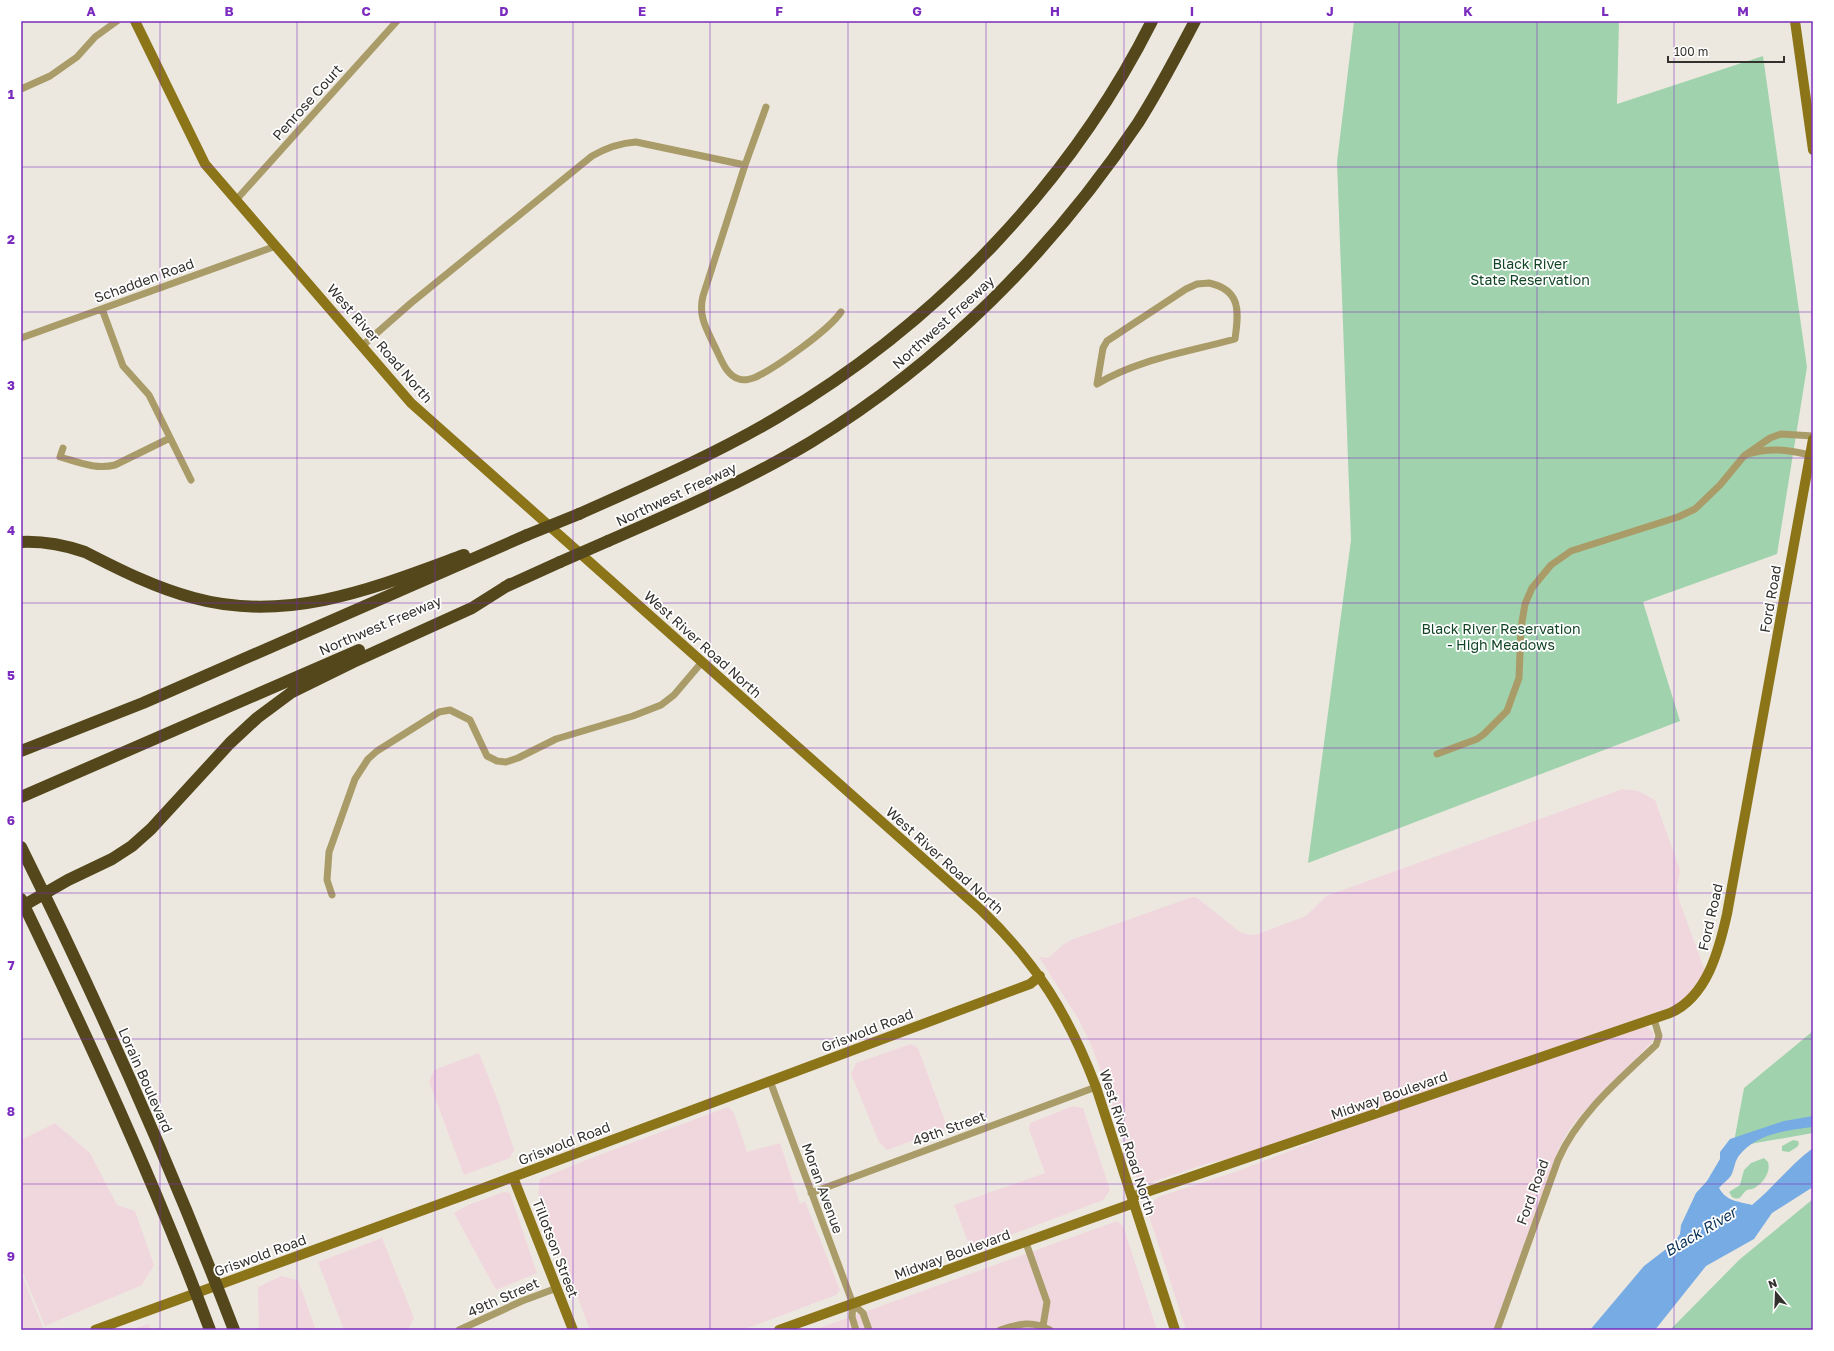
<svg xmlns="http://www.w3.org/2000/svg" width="1834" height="1351" font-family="'Golos Text',sans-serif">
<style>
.commercial{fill:#f0d7de}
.green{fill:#a0d3ad}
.water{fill:#76abe3}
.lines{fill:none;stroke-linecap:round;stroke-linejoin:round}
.street{stroke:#aa9c68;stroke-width:7}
.secondary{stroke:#8c7519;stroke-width:10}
.highway{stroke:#53471b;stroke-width:12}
.highway-bridge{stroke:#53471b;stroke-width:12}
.grid{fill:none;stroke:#7b2cbf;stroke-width:1;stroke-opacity:0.55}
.labels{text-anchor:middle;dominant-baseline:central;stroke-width:3.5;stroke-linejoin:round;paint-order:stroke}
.street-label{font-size:14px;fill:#33312e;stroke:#fff}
.park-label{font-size:14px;fill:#124525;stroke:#fff}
.water-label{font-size:15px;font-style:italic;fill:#0c3357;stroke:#fff}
.neatline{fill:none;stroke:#7b2cbf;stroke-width:1.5}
.grid-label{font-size:13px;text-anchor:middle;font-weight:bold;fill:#7b2cbf}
</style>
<rect width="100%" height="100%" fill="#ede8df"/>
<path class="commercial" d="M1623,789L1638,791L1655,800L1680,870L1677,888L1679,900L1705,971L1684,1000L1678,1005L1236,1157L1206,1164L1141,1186L1139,1184L1104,1079L1091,1045L1079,1020L1039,957L1048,958L1064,944L1071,940L1192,897H1196L1240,932L1250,935L1258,934L1306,916L1326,896Z
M1644,1027H1648L1653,1032L1654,1037L1651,1043L1579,1117L1569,1130L1559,1148L1494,1330H1186L1148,1213L1154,1201L1158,1197L1238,1171L1362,1123Z
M911,1044L918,1048L946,1124L944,1129L887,1150L879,1142L851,1074L856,1063Z
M479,1053L498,1101L514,1150L510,1158L464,1175L429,1082L434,1070Z
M1073,1106L1083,1108L1110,1190L1103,1200L971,1250L954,1205L1045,1173L1029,1129L1030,1123Z
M728,1107L734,1113L747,1152L780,1143L800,1204L805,1201L840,1290L836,1295L743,1330H590L538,1193L540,1179L591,1158Z
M55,1123L90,1153L117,1205L135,1211L154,1265L142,1285L45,1326L21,1268V1140Z
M504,1192L510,1193L537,1273L496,1290L454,1213L468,1205Z
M1117,1221L1123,1226L1157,1330H814Z
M382,1238L414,1318L408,1330H344L318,1262Z
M21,1273L43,1327L37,1330H21Z
M281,1276L298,1280L316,1330H259L258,1287Z
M149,1324L150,1330H128Z"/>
<path class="green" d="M1354,21H1619L1617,104L1763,56L1807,367L1777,554L1643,602L1680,721L1308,863L1351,540L1337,162Z
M1813,1031V1133L1733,1147L1744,1088Z
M1793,1140L1798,1141L1799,1144L1797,1147L1789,1152L1782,1151V1146Z
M1764,1158L1768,1162C1771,1171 1764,1182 1756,1187C1754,1189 1750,1189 1747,1190C1741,1194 1741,1202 1732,1197L1729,1192L1740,1185L1744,1170L1751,1163Z
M1813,1199V1330H1670L1739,1260Z"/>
<path class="water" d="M1813,1116V1127C1787,1130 1754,1134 1738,1157C1734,1163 1734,1172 1730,1177C1727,1181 1722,1184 1719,1188C1727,1202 1738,1201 1752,1205C1774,1187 1790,1165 1813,1148V1187L1772,1213L1754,1239L1706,1266L1655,1330H1590L1644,1266L1674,1243L1680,1234L1681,1225L1696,1193L1707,1181L1720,1159V1152L1730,1139L1784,1121Z"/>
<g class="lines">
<path class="street" d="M21,89L50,76L77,57L95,37L117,21
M766,107L745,165L703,296C698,315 706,328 714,345C720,356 725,375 739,379C744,381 751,379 756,377C777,367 829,330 841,312
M236,200L397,21
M1209,283C1241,290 1239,311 1235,339C1188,352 1139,359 1097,384L1103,348L1107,341L1186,289L1197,284Z
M102,309L123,366L149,395L191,480
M21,338L276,246
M362,346L411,303L592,156C606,148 619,143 636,142L745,165
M63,448L60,457C78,462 96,470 115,465L170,438
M1748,454C1770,447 1788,450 1810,455
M1437,754L1477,739L1484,734L1507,711L1519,678L1521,628L1525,604L1532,588L1551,565L1571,551L1678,517L1695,509L1720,485L1744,456L1770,438L1781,434L1813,436
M332,895L327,880L329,852L355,779L368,759L377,751L439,712L450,710L470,720L487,756L497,761L506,762L518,758L556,739L633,716L661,705L674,695L702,662
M770,1081L853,1304L852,1317L856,1330
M811,1193L1096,1087
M1026,1243L1047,1302L1043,1326
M853,1304L863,1313L869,1330
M459,1330L522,1301L557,1288
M1000,1330C1018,1324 1033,1320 1050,1330
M1497,1330L1558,1160C1578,1114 1620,1079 1656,1045L1659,1036L1654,1019"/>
<path class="secondary" d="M135,21L205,164L411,403L981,910C1037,963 1069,1016 1096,1087L1175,1330
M1795,21L1813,150
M513,1177L573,1330
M1132,1197L1670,1013C1707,997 1719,950 1727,914L1813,439
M95,1330L481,1189L1030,984L1040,976
M779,1330L1134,1203"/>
<path class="highway" d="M579,514C646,484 714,455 778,417C935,324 1070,184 1152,21
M608,541C677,511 746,481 811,442C942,362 1052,251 1138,123C1159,90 1177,55 1195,21
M21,542C44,541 64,545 85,552C120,570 156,588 194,598C288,624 377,587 464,555
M505,587L560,562
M21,751L143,703L527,535
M21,797L359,650
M21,847C99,1004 171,1166 234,1330
M21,899C89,1040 155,1183 210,1330
M21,907L68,880L112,859L132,846L151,829L230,743L257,718L292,692L353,662L472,608L510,584"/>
<path class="highway-bridge" d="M527,535L579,514
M560,562L608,541"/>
</g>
<path class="grid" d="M160,21V1330M297,21V1330M435,21V1330M573,21V1330M710,21V1330M848,21V1330M986,21V1330M1124,21V1330M1261,21V1330M1399,21V1330M1537,21V1330M1674,21V1330M21,167H1813M21,312H1813M21,458H1813M21,603H1813M21,748H1813M21,893H1813M21,1039H1813M21,1184H1813"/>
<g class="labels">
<g class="street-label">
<text transform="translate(307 102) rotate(-48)">Penrose Court</text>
<text transform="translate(144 280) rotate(-20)">Schadden Road</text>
<text transform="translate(943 322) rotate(-42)">Northwest Freeway</text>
<text transform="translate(380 343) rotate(49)">West River Road North</text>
<text transform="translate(676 494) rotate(-25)">Northwest Freeway</text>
<text transform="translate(1770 599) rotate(-80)">Ford Road</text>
<text transform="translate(380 625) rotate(-23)">Northwest Freeway</text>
<text transform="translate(703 644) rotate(42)">West River Road North</text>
<text transform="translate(945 860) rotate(42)">West River Road North</text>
<text transform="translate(1710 917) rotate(-77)">Ford Road</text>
<text transform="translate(867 1030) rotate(-21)">Griswold Road</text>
<text transform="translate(146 1080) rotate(66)">Lorain Boulevard</text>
<text transform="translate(1389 1095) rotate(-19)">Midway Boulevard</text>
<text transform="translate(949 1128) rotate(-20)">49th Street</text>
<text transform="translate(1128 1142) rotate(72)">West River Road North</text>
<text transform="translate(564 1143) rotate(-21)">Griswold Road</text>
<text transform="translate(823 1188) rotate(70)">Moran Avenue</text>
<text transform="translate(1532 1192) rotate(-70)">Ford Road</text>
<text transform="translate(556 1248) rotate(69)">Tillotson Street</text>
<text transform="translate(952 1254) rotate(-20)">Midway Boulevard</text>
<text transform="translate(260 1255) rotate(-20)">Griswold Road</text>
<text transform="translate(503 1297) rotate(-24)">49th Street</text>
</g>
<g class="park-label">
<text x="1530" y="263">Black River<tspan x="1530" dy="16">State Reservation</tspan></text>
<text x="1501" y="628">Black River Reservation<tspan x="1501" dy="16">- High Meadows</tspan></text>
</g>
<g class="water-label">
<text transform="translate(1700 1231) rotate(-31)">Black River</text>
</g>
</g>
<rect width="1834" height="1351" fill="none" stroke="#ffffff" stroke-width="44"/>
<g transform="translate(1776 1293) rotate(341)" stroke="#ffffff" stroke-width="3" paint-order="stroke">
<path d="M0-3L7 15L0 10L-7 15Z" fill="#33312e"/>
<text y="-6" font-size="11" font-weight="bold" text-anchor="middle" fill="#33312e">N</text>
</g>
<path d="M1668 56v6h116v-6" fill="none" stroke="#33312e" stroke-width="2"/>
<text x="1674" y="56" font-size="12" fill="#33312e" stroke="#ffffff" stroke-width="3" paint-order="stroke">100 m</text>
<rect x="22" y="22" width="1790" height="1307" class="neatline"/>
<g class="grid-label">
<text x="91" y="16">A</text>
<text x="229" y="16">B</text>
<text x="366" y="16">C</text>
<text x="504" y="16">D</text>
<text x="642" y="16">E</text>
<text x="779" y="16">F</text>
<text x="917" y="16">G</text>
<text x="1055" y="16">H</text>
<text x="1192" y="16">I</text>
<text x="1330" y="16">J</text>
<text x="1468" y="16">K</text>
<text x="1605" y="16">L</text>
<text x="1743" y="16">M</text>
<text x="11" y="99">1</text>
<text x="11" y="244">2</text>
<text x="11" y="390">3</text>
<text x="11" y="535">4</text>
<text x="11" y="680">5</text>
<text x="11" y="825">6</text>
<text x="11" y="970">7</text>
<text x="11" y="1116">8</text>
<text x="11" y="1261">9</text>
</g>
</svg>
